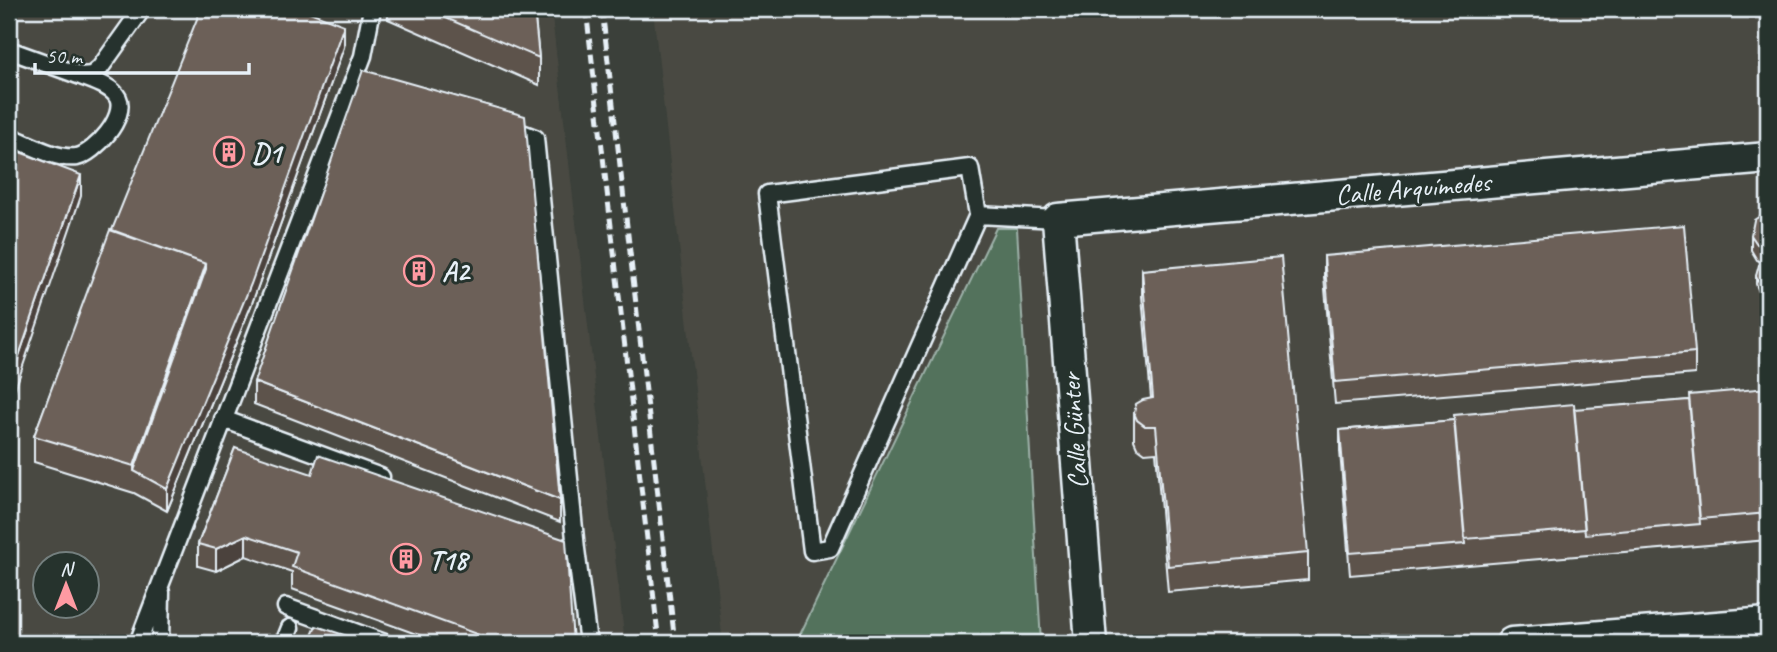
<svg xmlns="http://www.w3.org/2000/svg" width="1777" height="652" font-family="Caveat,sans-serif">
<style>
.built{fill:#4a4a43;fill-rule:evenodd}
.green{fill:#53725b;stroke:#9eb2aa;stroke-width:2}
.lines{fill:none;stroke-linecap:round;stroke-linejoin:round}
.lane-casing{stroke:#e8f1f8;stroke-width:21}
.street-casing{stroke:#e8f1f8;stroke-width:35}
.lane{stroke:#26332d;stroke-width:16}
.street{stroke:#26332d;stroke-width:30}
.rail{stroke:#e8f1f8;stroke-width:5;stroke-dasharray:10 5;stroke-linecap:butt}
.wall{fill:#5d534c;stroke:#e8f1f8;stroke-width:2}
.shaded-wall{fill:#4c433e;stroke:#e8f1f8;stroke-width:2}
.building{fill:#6c6058;stroke:#e8f1f8;stroke-width:2}
.labels{text-anchor:middle;dominant-baseline:central;stroke-width:6;stroke-linejoin:round;paint-order:stroke}
.poi-label{font-size:28px;font-weight:bold;fill:#e8f1f8;stroke:#26332d;text-anchor:start}
.street-label{font-size:28px;fill:#e8f1f8;stroke:#26332d}
</style>
<rect width="100%" height="100%" fill="#3b403a"/>
<filter id="ink" filterUnits="userSpaceOnUse"><feTurbulence type="fractalNoise" baseFrequency=".0143" numOctaves="2"/><feDisplacementMap in="SourceGraphic" scale="14" xChannelSelector="R" yChannelSelector="G"/><feConvolveMatrix kernelMatrix="1 2 1 2 8 2 1 2 1" color-interpolation-filters="sRGB"/></filter>
<g filter="url(#ink)">
<path class="built" d="M9,9H551L625,643H9ZM46,564H88V606H46Z
M653,9H1768V643H723Z"/>
<path class="green" d="M996,228H1017L1041,643H796Z"/>
<g class="lines">
<g class="lane-casing">
<path id="lane" d="M9,50L81,76L92,75L100,68L142,9
M509,128L535,138L576,549
M9,136C29,144 56,160 77,157C95,153 127,117 118,98C112,86 93,81 81,76
M978,215L830,548L812,551L767,194L970,168L978,215L1058,219
M223,419L381,477
M569,546L576,549L588,643
M286,607L385,643
M138,643L363,56L372,9
M160,643L161,592
M284,643L290,628"/>
</g>
<g class="street-casing">
<path id="street" d="M1091,643L1058,219L1768,158
M1512,643L1768,623"/>
</g>
<use href="#lane" class="lane"/>
<use href="#street" class="street"/>
<path class="rail" d="M586,9L659,643
M602,9L675,643"/>
</g>
<path class="wall" d="M388,9H534L539,58V85L388,19Z
M344,47L251,306L167,511L134,493L34,462V436L112,230Z
M1768,213V322L1764,318V299L1766,298L1760,295L1756,284V276L1764,263L1757,260L1751,250V235Z
M1324,256L1695,352V374L1335,404L1324,277Z
M1142,270L1308,553V580L1168,592L1156,452L1145,453L1137,447L1134,440V413L1151,398L1142,296Z
M254,382L560,500V522L254,404Z
M1768,388V540L1350,575L1340,451V430L1689,400Z
M235,448L573,643H441L292,589V572L246,556L216,571L198,566V544Z"/>
<path class="shaded-wall" d="M344,25V47L251,306L167,511V489Z
M81,175V196L9,407V385Z
M206,264V291L134,471V466Z
M246,535V556L216,571V549Z"/>
<path class="building" d="M201,9H302L344,25L251,284L167,489L134,471L206,269V264L112,230Z
M425,9H534L539,58Z
M363,70L525,116L560,500L254,382Z
M9,148L81,175L9,385Z
M1768,213V249L1757,244L1751,235L1754,220L1763,214Z
M1684,225L1695,352L1335,382L1324,256Z
M110,230L206,264L134,466L34,436Z
M1281,257L1308,553L1168,566L1156,426H1145L1137,420L1134,413L1136,404L1143,400L1153,398L1142,270Z
M1768,261V292L1760,286L1756,276L1759,265Z
M1768,296V314L1764,310V299Z
M1768,388V513L1700,519L1689,395Z
M1689,400L1700,524L1585,534L1574,409Z
M1574,404L1585,529L1465,539L1454,415Z
M1454,420L1465,544L1350,553L1340,430Z
M235,448L312,474L318,455L566,540L573,643H501L292,567L297,552L246,535L216,549L198,544Z
M316,626L369,643H309Z"/>
</g>
<defs>
<g id="building-ring" transform="scale(1.575)"><circle r="9.5" fill="#26332d" stroke="#ff9aa2" stroke-width="1.5"/><path d="M-4-6H4V6H1V3H-1V6H-4ZM-2.5-4.3h1.7v1.8h-1.7ZM.8-4.3h1.7v1.8H.8ZM-2.5-1h1.7V.8h-1.7ZM.8-1h1.7V.8H.8Z" fill="#ff9aa2"/></g>
</defs>
<g fill-rule="evenodd">
<use href="#building-ring" x="229" y="152"/>
<use href="#building-ring" x="419" y="271"/>
<use href="#building-ring" x="406" y="559"/>
</g>
<g class="labels">
<g class="poi-label">
<text x="252" y="152">D1</text>
<text x="442" y="271">A2</text>
<text x="429" y="559">T18</text>
</g>
<g class="street-label">
<text transform="translate(1413 188) rotate(-5)">Calle Arquímedes</text>
<text transform="translate(1074 431) rotate(-94)">Calle Günter</text>
</g>
</g>
<rect width="1777" height="652" fill="none" stroke="#26332d" stroke-width="35"/>
<rect x="18" y="18" width="1742" height="617" fill="none" stroke="#e8f1f8" stroke-width="2.5" filter="url(#ink)"/>
<g transform="translate(66 585)"><circle r="33" fill="#26332d" stroke="#747f7e" stroke-width="2"/>
<path d="M0-5L12 26L0 18L-12 26Z" fill="#ff9aa2"/>
<text y="-10" font-size="19" font-weight="bold" text-anchor="middle" fill="#e8f1f8">N</text>
</g>
<path d="M35 63v10h214v-10" fill="none" stroke="#e8f1f8" stroke-width="3.5"/>
<text x="46" y="63" font-size="21" fill="#e8f1f8" stroke="#26332d" stroke-width="5" paint-order="stroke">50 m</text>
</svg>
